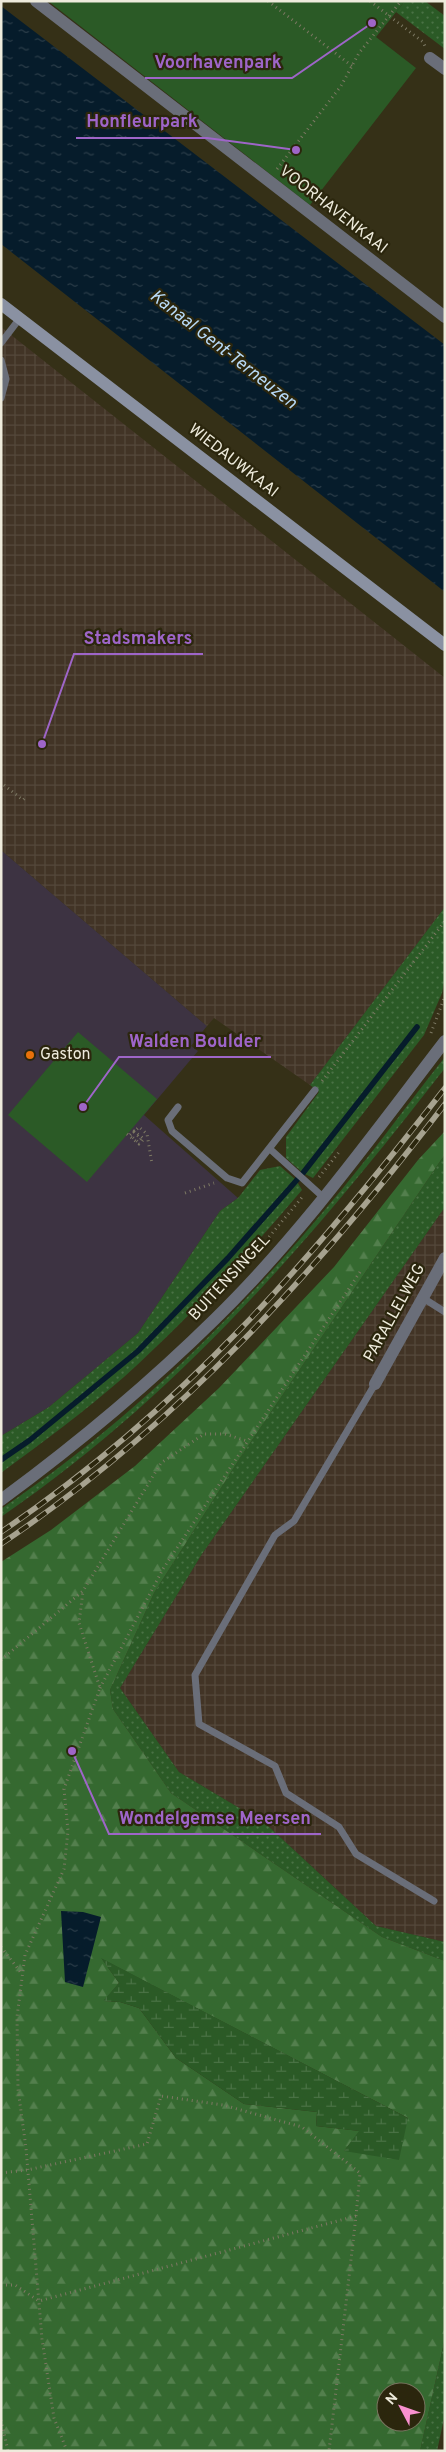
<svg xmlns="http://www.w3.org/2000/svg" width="446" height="2452" font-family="Overpass,sans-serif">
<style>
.commercial{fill:#3d3342}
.industrial{fill:url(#industrial-grid)}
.grass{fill:url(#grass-dots)}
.forest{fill:url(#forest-firs);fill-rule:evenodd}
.wetland{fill:url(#wetland-marsh)}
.park{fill:#2b5a26}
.water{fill:url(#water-ripples)}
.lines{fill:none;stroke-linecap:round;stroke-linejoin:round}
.stream{stroke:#061c2b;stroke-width:5.5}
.path{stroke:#7c7863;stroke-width:3;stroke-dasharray:1 4;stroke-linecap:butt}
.service{stroke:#6a6e79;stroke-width:7}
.minor{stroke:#6a6e79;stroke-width:12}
.secondary{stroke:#8a91a2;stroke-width:12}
.rail-casing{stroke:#a6a28f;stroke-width:5.5}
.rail{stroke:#2b260d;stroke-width:4;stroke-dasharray:11;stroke-linecap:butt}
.food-dot{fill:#e8710a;stroke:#2b260d;stroke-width:2}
.labels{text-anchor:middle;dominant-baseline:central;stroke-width:4.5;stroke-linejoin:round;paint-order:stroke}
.street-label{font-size:16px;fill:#eeebdc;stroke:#2b260d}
.poi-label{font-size:16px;fill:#eeebdc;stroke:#2b260d;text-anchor:start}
.water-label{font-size:18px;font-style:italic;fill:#b7d9f6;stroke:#2b260d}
.leader{fill:none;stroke:#9e65c8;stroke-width:2}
.callout-dot{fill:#9e65c8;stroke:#2b260d;stroke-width:2}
.callout-label{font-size:18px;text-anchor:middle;font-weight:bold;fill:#9e65c8;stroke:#2b260d;stroke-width:4.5;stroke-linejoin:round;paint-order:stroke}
</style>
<defs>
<pattern id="industrial-grid" width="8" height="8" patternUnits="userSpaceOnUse" patternTransform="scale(1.25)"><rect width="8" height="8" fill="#423426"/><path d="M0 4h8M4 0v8" fill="none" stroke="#54483b"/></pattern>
<pattern id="grass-dots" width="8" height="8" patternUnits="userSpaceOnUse" patternTransform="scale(1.25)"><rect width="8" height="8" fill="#2b5a26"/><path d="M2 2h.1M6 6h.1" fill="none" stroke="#4a7245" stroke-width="1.8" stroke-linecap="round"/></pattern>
<pattern id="forest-firs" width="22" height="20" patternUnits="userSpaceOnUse" patternTransform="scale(1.25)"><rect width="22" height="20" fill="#356930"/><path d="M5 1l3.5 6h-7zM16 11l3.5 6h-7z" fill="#537f4d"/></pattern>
<pattern id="wetland-marsh" width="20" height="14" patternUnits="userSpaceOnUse" patternTransform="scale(1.25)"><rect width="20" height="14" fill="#2b5a26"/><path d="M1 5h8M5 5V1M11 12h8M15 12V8" fill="none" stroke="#4a7245"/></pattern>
<pattern id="water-ripples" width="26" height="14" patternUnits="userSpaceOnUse" patternTransform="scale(1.25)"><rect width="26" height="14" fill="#061c2b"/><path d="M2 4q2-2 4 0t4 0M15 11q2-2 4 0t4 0" fill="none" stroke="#2b3d49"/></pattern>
</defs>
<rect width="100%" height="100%" fill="#353017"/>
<path class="commercial" d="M1,850L207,1026L191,1046L198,1051L144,1115L238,1198L220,1211L138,1333L49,1407L1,1436Z"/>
<path class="industrial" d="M1,327L445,678V907L310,1085L214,1018L207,1026L1,850Z
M445,1207V1942L376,1926L266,1824L179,1772L120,1688L202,1554Z"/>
<path class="grass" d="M405,1H425L445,16V49L396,12Z
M445,907V978L442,993L424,1035L313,1178L303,1173L286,1158V1137L319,1092L310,1085Z
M445,1057V1068C314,1237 179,1395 1,1517V1509C127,1424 231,1322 328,1206C369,1158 406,1106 445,1057Z
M445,1154V1207L202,1554L120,1688L179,1772L266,1824L376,1926L445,1942V1961L382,1937L171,1793L113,1709L110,1690L154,1593L240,1458Z
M280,1166L296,1180L302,1190C246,1256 188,1319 124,1377C85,1411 43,1442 1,1473V1436L49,1407L138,1333L220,1211L238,1198L260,1170Z
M445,2338V2414L437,2451H420Z"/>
<path class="forest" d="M445,1131V1154L240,1458L154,1593L110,1690L113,1709L171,1793L382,1937L445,1961V2338L420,2451H1V1562L51,1530L135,1466L219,1388L334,1267L418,1160ZM102,1959L408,2118L344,2151L360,2131L316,2126L317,2112L244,2104L176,2058L139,2008L120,2002L104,2001L119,1983ZM386,2392H416V2422H386Z"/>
<path class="wetland" d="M101,1958L408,2118L399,2160L344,2151L359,2131L316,2126L317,2112L244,2104L176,2058L139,2008L120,2002L103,2001L119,1983Z"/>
<path class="park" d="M48,1H405L376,37L416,68L310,205Z
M78,1032L157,1099L87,1182L8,1115Z"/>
<path class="water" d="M1,6L445,345V592L1,244Z
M61,1911L83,1912L101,1917L83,1987L65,1982Z"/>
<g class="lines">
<path class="stream" d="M1,1460L30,1440L138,1351L228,1258L303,1173L417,1027"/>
<path class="path" d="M268,1L352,66
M370,1L423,42L425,46
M277,169L341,86L359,53L401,1
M1,789L4,785L23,800L25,798
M431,1033L445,996
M322,1081L445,921
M127,1134L139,1144L144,1139L134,1131L130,1135L138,1142L141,1139L134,1132L139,1127L147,1134L152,1164
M319,1177L340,1151
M185,1193L214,1183
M269,1237L304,1195
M1,1660L83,1591L161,1463L204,1434H225L247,1441
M100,1688L163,1569L360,1272
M1,1947L22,1974
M1,2173L27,2170L147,2144L161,2096L223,2105L302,2127L360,2173L356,2216
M1,2285H15L39,2301L356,2216L329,2451
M1,2420L8,2451
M67,2451L54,2418L42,2339L26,2148L18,2089L17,2017L25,1955L64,1869L68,1831L64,1789L100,1688L79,1623L83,1591"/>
<path class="service" d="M1,343L20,318
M1,360L6,379L1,398
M178,1107L168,1120L172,1131L227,1178L242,1183L315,1090
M270,1149L323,1197
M423,1298L445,1312
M375,1384L294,1521L275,1535L195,1675L199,1724L275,1766L286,1793L339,1827L356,1854L434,1901"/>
<path class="minor" d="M36,1L445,317
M430,58L445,69
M375,1384L445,1258
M1,1500C77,1444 148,1385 215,1319C301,1235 372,1136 445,1041"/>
<path class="secondary" d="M1,304L445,645"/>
<g class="rail-casing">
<path id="rail" d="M1,1532C182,1410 313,1258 445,1088
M1,1544C177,1426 317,1271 445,1104"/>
</g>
<use href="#rail" class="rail"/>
</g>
<circle class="food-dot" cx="30" cy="1055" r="5"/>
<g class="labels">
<g class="street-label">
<text transform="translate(333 210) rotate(38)">VOORHAVENKAAI</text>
<text transform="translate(233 461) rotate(38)">WIEDAUWKAAI</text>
<text transform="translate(230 1278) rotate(-47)">BUITENSINGEL</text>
<text transform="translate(395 1313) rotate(-61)">PARALLELWEG</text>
</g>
<g class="poi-label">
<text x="40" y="1055">Gaston</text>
</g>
<g class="water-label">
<text transform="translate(223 350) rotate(38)">Kanaal Gent-Terneuzen</text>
</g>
</g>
<path class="leader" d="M372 23L292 78H145M296 150L207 138H76M42 744L74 654H203M83 1107L119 1057H271M72 1751L109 1834H321"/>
<g class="callout-dot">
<circle cx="372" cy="23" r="5"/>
<circle cx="296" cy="150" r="5"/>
<circle cx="42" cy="744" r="5"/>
<circle cx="83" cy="1107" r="5"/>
<circle cx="72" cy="1751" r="5"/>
</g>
<g class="callout-label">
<text x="218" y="68">Voorhavenpark</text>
<text x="142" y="127">Honfleurpark</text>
<text x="138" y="644">Stadsmakers</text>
<text x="195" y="1047">Walden Boulder</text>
<text x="215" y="1824">Wondelgemse Meersen</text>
</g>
<rect width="446" height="2452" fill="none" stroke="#eeebdc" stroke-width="5"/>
<g transform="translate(401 2407) rotate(311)"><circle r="24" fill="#2b260d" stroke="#797560"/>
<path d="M0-4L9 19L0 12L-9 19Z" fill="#f790ce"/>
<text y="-8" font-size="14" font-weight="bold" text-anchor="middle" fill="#eeebdc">N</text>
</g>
</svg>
